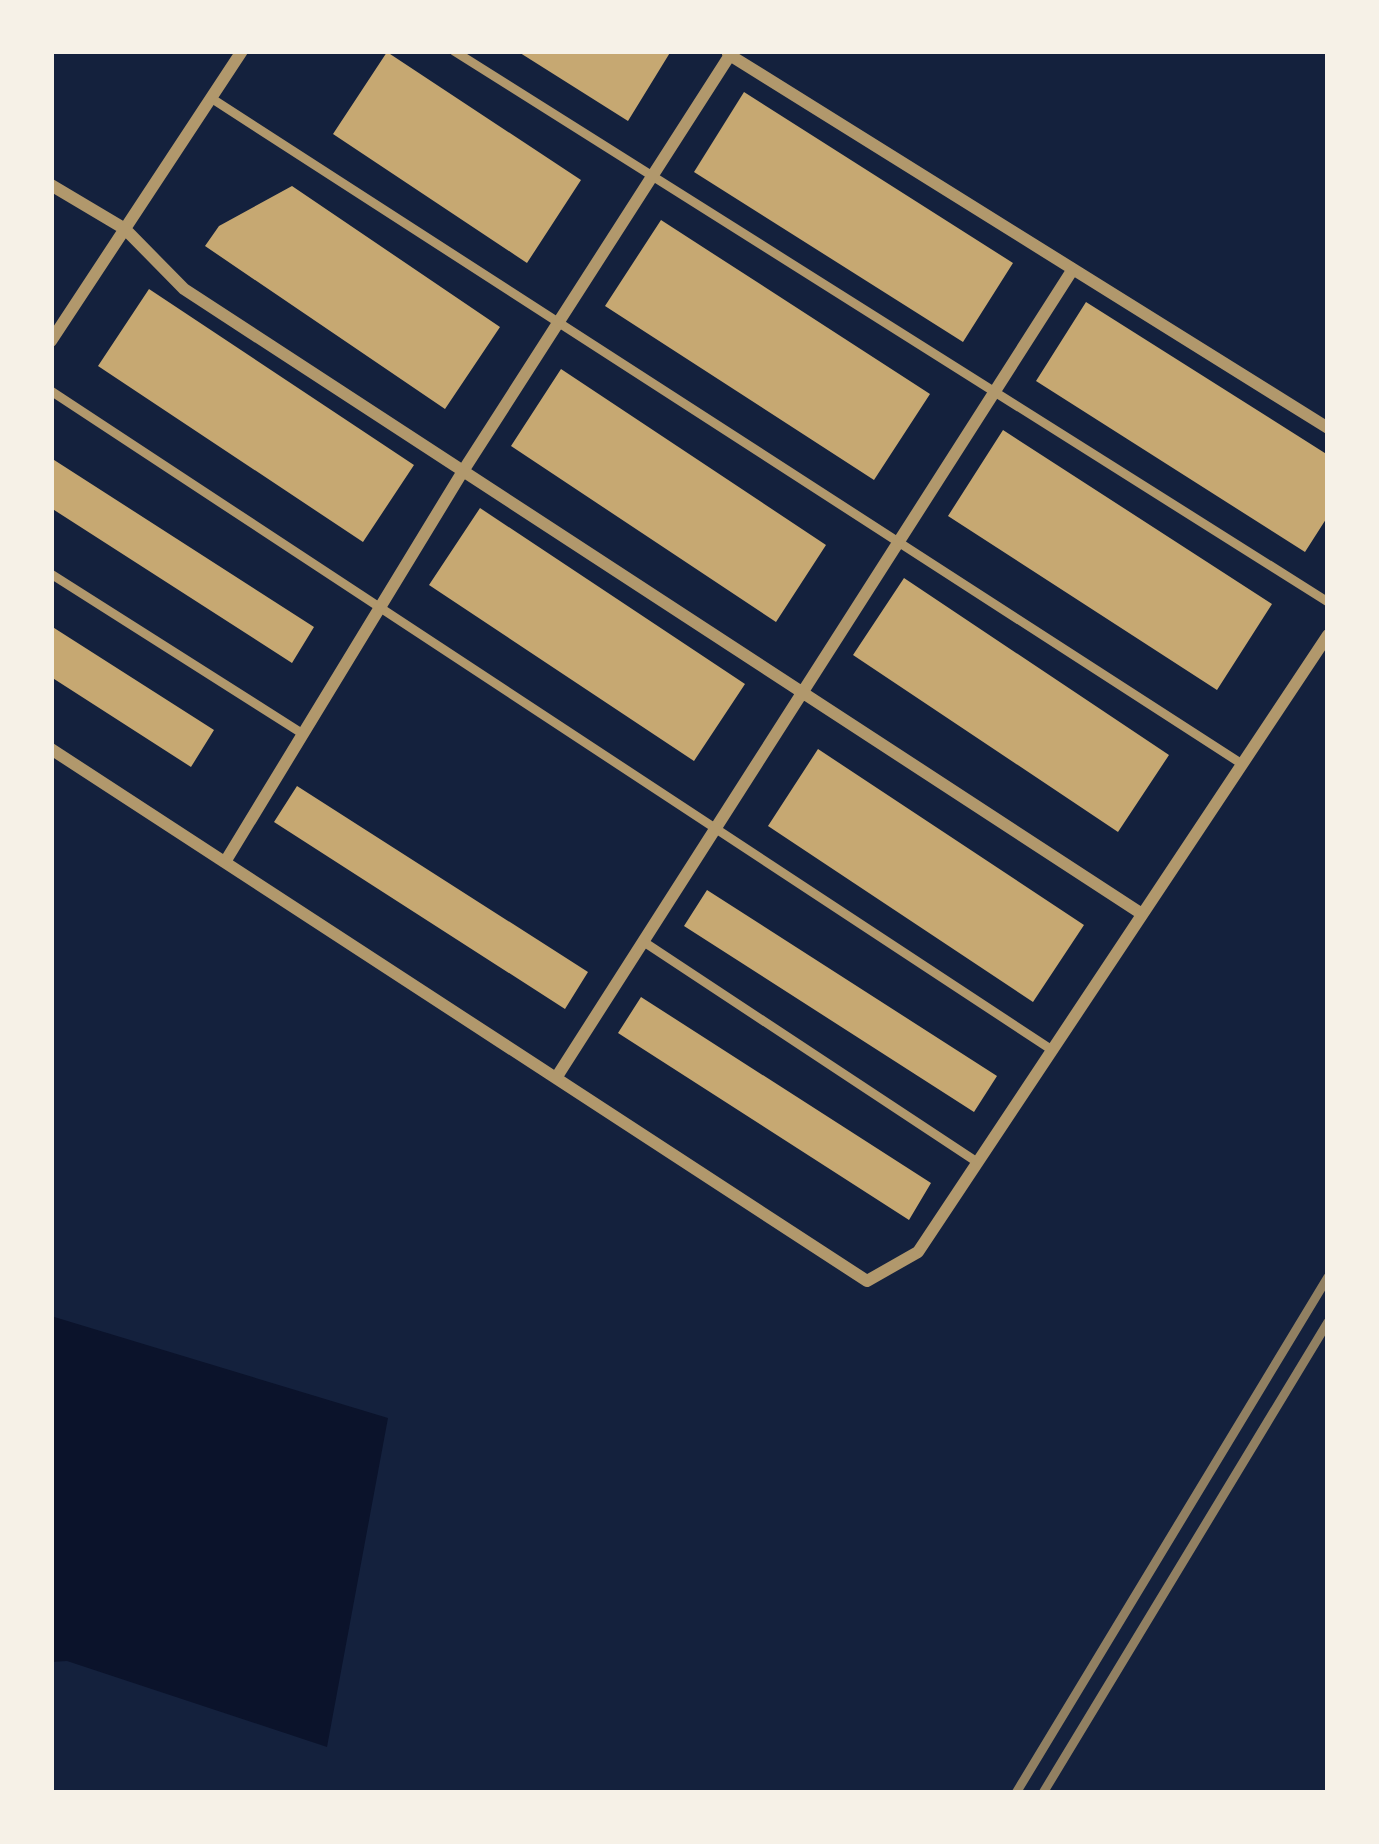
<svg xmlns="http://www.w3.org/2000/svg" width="1379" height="1844" font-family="Inter,sans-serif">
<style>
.water{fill:#0b132b}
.building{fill:#c6a872}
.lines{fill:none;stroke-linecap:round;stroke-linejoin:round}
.service{stroke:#b1986c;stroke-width:9}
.minor{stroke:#b1986c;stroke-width:12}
.rail{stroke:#918062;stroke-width:9}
</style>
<rect width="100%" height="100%" fill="#14213d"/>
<path class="water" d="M51,1316L388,1418L327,1747L67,1661L51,1662Z"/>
<path class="building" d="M517,51H671L628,121Z
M387,52L581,180L527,263L333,134Z
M744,92L1013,263L963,342L694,172Z
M292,186L500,327L445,409L205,246L219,226Z
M661,220L930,394L874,480L605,306Z
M149,289L414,465L363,542L98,366Z
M1086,302L1328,455V516L1305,552L1036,381Z
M561,369L826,545L776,622L511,446Z
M1003,430L1272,604L1217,690L948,516Z
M51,458L314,627L292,663L51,508Z
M480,508L745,684L694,761L429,585Z
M904,578L1169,755L1118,832L853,655Z
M51,626L214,730L191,767L51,677Z
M818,749L1084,925L1033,1002L768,826Z
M297,786L588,972L565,1009L274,822Z
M707,890L997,1076L974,1112L684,926Z
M641,997L931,1183L909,1220L618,1033Z"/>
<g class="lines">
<path class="service" d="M454,51L1328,602
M211,98L1242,764
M51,391L1052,1050
M51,574L303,734
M644,942L977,1162"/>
<path class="minor" d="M728,54L1328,428
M51,185L125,229L184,289L1142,914
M51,341L242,51
M51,749L867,1281L918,1252L1328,635
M225,862L463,471L730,55
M556,1078L1073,269"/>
<path class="rail" d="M1016,1793L1328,1277
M1043,1793L1328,1322"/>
</g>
<rect width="1379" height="1844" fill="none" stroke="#f6f1e7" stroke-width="108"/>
</svg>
